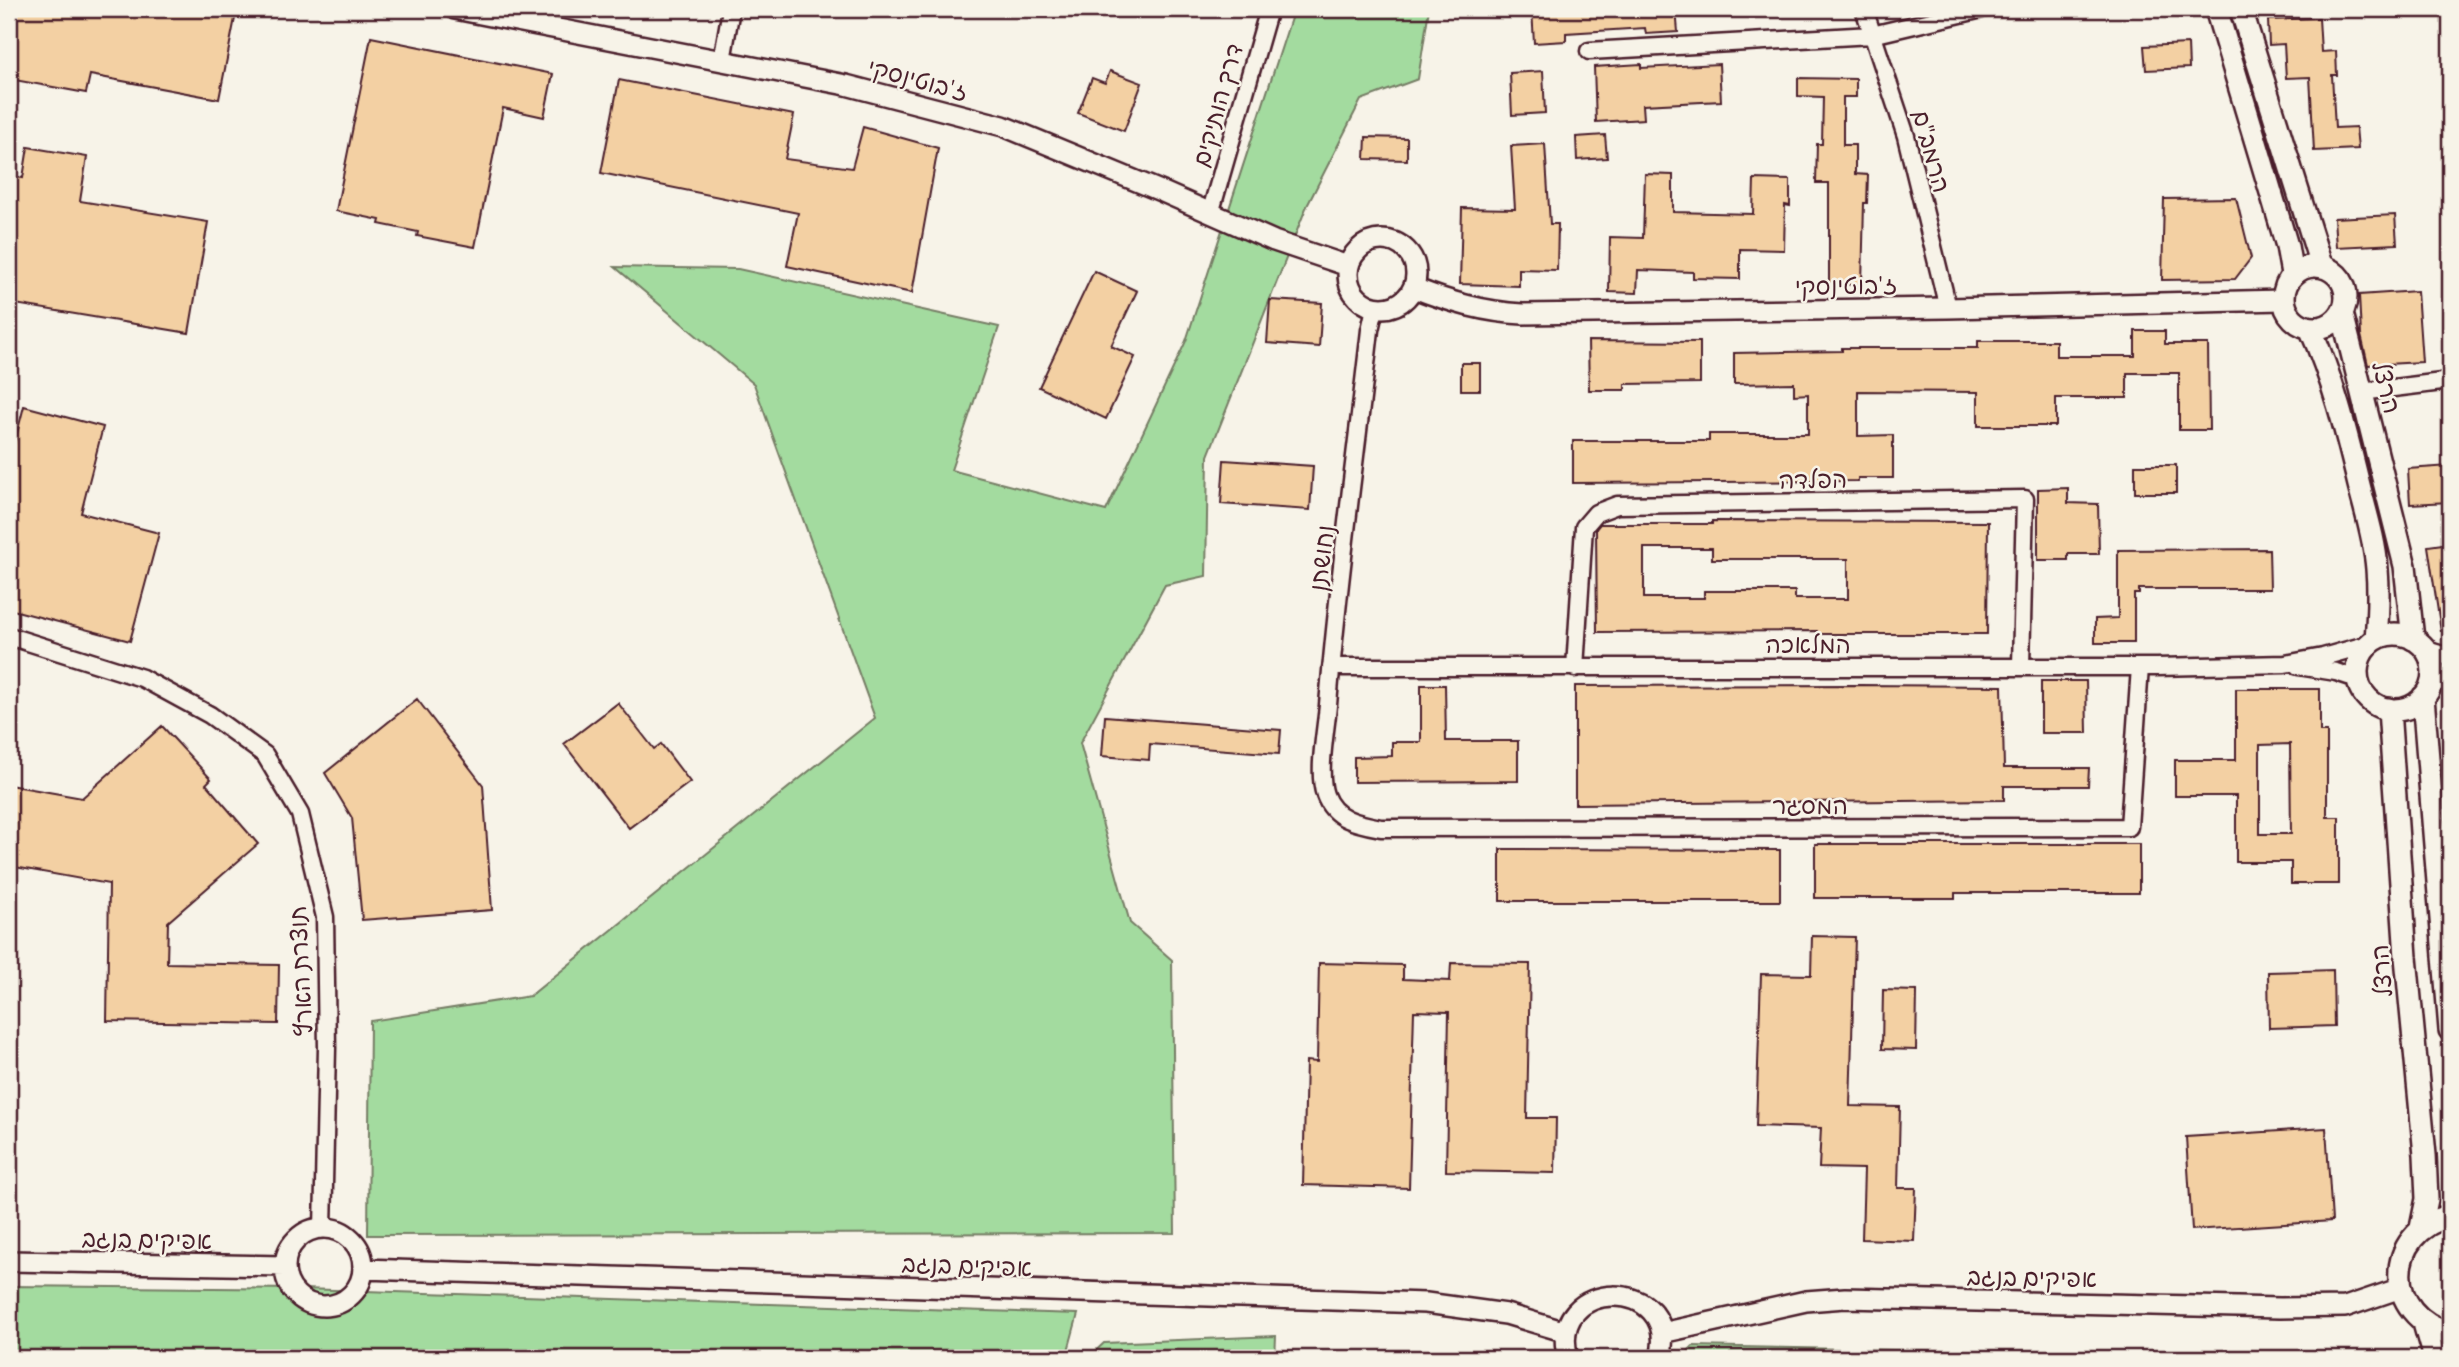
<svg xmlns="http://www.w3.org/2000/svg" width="2459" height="1367" font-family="Delius,'Playpen Sans Hebrew',sans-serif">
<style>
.green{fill:#a3db9f;stroke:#767d65;stroke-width:2}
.building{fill:#f3d0a3;stroke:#4a1f2b;stroke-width:2;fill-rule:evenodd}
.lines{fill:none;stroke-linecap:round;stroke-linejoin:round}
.minor-casing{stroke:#4a1f2b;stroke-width:21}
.tertiary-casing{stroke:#4a1f2b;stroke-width:24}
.secondary-casing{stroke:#4a1f2b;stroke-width:26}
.minor{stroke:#f7f3e8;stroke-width:16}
.tertiary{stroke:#f7f3e8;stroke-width:19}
.secondary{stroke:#f7f3e8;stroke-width:21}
.labels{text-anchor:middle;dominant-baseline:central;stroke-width:5;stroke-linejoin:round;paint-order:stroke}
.street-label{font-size:24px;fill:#4a1f2b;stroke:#f7f3e8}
</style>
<rect width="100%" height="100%" fill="#f7f3e8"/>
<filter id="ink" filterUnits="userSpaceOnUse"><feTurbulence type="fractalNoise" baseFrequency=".0143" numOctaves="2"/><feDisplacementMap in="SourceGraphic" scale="14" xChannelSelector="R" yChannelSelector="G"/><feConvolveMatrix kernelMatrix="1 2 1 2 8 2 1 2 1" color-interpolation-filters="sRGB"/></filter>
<g filter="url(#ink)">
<path class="green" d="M1294,9H1429L1418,79L1361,100L1306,208L1208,456L1206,576L1165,585L1080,743L1130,923L1172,960L1175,1233L368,1235L370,1021L530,996L875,718L754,384L615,267L738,269L999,327L951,470L1106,511L1186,341Z
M9,1286L303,1289L1078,1314L1066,1358H9Z
M1276,1336L1275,1358H1088L1104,1343Z
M1693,1346L2286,1358H1681Z"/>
<path class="building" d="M9,9H211L236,13L219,99L90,75L86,93L9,79Z
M1532,9H1676L1678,32L1646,34L1645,28L1566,33V41L1534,43Z
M2319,18L2321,52L2336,51L2337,75H2332L2335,128L2356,127L2358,149L2314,151L2310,77L2286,78L2284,44L2269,45L2268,20Z
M371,37L553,74L544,117L503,108L475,247L417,236L418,232L379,224L380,220L336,211Z
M2188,44L2189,68L2146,70L2144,46Z
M1641,64V68L1719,64L1721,101L1643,105L1644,119L1596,122L1594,67Z
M1110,71L1142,83L1124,131L1078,113L1092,78L1105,83Z
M1543,71L1545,113L1512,115L1510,73Z
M1798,78L1856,79V97H1843V145H1855V174L1868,175L1867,203H1864L1862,285L1829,284V183H1816L1817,144H1822L1823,97L1798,96Z
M619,80L794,115L785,159L852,168L863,127L938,148L912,293L787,266L798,213L601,173Z
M1605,135L1607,158L1577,160L1576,137Z
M1366,137L1407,138V160L1365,159Z
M1545,144L1550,224H1558L1557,270L1519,269V286L1460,284L1462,208L1515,209L1511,146Z
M28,147L87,157L80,201L208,222L189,333L9,303V176L23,178Z
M1645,174L1673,175V212L1753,214L1754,179L1790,180V206L1785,205L1784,250L1740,249V279L1693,278V272L1638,270L1637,293L1609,292L1610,237L1643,238Z
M2236,198L2251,258L2235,279L2162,280L2164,199Z
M2395,215L2397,244L2336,247L2334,218Z
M1094,271L1137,291L1111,346L1135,357L1106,419L1039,387Z
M2417,291L2422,362L2368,365L2361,335L2359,295Z
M1270,300L1322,303L1319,347L1267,343Z
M2135,331H2165V344H2208L2209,430H2179V373H2127V398H2056V426H1978V392L1858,391V436L1893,435V478H1858V481L1573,483V441H1709V434H1808V394L1794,395V383L1734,384V353L1842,351V348H1978V341H2056V356H2135Z
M1588,341L1700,342V383L1625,384V390H1589Z
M1461,363H1480V390H1461Z
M24,406L103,427L81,513L159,533L130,641L9,609V465Z
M1224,460L1313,466L1310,510L1221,504Z
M2135,465H2176V493H2135Z
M2450,466V502L2410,504L2408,469Z
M2068,488V503L2098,504L2099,554H2068V560H2038V489Z
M1712,521L1988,522L1987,634H1817V631L1597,632L1596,529L1600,524H1712ZM1644,548H1712V559H1848V599H1795V591H1704V598H1644Z
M2450,543V631H2441L2428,546Z
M2269,549L2270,589H2139V594H2134V643H2095V619L2118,618V550Z
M2041,681H2086L2087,733H2041Z
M1421,685H1445L1446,741H1518V781L1354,782V757L1392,756V742H1421Z
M1859,685L2002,686L2004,768H2089L2088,786H2004V800L1575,804V686Z
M2236,689H2320V732H2327V817H2339V884H2291V862H2236V796H2175V760H2236ZM2290,744L2291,834H2260V745Z
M417,699L483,785L492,910L362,920L352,818L325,773Z
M618,703L654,749L661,744L690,782L629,828L564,744Z
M1105,716L1281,730L1279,754L1150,744L1149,760L1102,756Z
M162,726L211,779L206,784L258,844L168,922L167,963L279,965L278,1024L107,1021L109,884L9,866V785L82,798Z
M1815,844H2139V893H1955V898H1815Z
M1500,849L1780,850V901H1500Z
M1812,936L1855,937L1850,1106L1900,1107L1898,1188H1916L1914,1241L1862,1239L1864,1169L1819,1168L1821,1128L1756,1126L1761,974L1811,975Z
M1319,963L1403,965V979L1450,981L1451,963L1530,964L1527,1118H1556L1555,1173L1446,1171L1449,1012L1414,1011L1409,1188L1303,1185L1306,1061L1317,1062Z
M2333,970L2334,1026L2269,1028L2268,972Z
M1883,990L1917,991L1916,1050L1882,1049Z
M2326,1128L2332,1221L2192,1230L2186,1137Z"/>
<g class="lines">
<g class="minor-casing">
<path id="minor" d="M1864,9L1906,136L1948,308
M1589,51L1872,35L1982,9
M722,61L731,9
M1210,214L1269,9
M1375,308L1370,330C1356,455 1338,580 1328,705C1326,730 1317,772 1325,795C1334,820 1359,824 1381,828L2129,827L2140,667
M2361,392L2450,381
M9,636L142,678L210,715L265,755L300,814L325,917L327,1048L323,1229
M2426,650L2450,657
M2298,666L2336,672L2357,679
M1331,667H2157L2285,664L2323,657L2369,644
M1575,668L1584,527L1596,513L1617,505L2025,499L2021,666
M2431,684L2450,679"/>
</g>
<g class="tertiary-casing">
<path id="tertiary" d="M455,9L846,85L1003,126L1163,192L1274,241L1348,266
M1348 274a34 34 0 1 1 68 0a34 34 0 1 1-68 0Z
M1414,288C1450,302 1484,312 1523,314L1948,308L2283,300
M285 1267a39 39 0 1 1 78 0a39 39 0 1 1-78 0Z
M9,1261L284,1266
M363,1269L1426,1303L1506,1314L1566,1332
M1662,1333L1806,1301L1845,1298L2280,1308L2345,1307L2401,1288
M1568,1358C1545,1276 1682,1275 1660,1358"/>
</g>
<g class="secondary-casing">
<path id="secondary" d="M2216,9L2287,246L2292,274
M2241,9L2321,265
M2284 297a31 31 0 1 1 62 0a31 31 0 1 1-62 0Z
M2342,313L2405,566L2413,639
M2310,328C2333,379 2346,431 2359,485C2366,513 2375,541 2377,569C2379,592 2378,615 2376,639
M2357 672a38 38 0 1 1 76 0a38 38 0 1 1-76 0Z
M2423,697L2450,1030
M2389,709L2406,957L2425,1155L2427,1199L2421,1228
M2450,1216C2383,1232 2383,1317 2450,1333
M2424,1323L2434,1358"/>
</g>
<use href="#minor" class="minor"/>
<use href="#tertiary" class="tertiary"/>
<use href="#secondary" class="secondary"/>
</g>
</g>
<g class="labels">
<g class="street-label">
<text transform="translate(918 79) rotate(15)">ז'בוטינסקי</text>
<text transform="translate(1217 105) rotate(-74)">דרך הותיקים</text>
<text transform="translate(1932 151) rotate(75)">הרמב"ם</text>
<text transform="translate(1846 285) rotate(-1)">ז'בוטינסקי</text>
<text transform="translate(2387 387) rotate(76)">הרצל</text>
<text transform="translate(1813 479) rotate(-1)">הפלדה</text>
<text transform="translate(1321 558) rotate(-83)">נחושתן</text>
<text x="1808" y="644">המלאכה</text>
<text x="1810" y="805">המסגר</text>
<text transform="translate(300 971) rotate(-93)">תוצרת הארץ</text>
<text transform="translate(2381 971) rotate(-95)">הרצל</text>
<text transform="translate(147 1239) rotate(1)">אפיקים בנגב</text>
<text transform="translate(967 1265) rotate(2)">אפיקים בנגב</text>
<text transform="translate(2032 1277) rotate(1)">אפיקים בנגב</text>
</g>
</g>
<rect width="2459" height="1367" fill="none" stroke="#f7f3e8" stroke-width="35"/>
<rect x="18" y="18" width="2424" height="1332" fill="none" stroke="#4a1f2b" stroke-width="2.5" filter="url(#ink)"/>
</svg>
